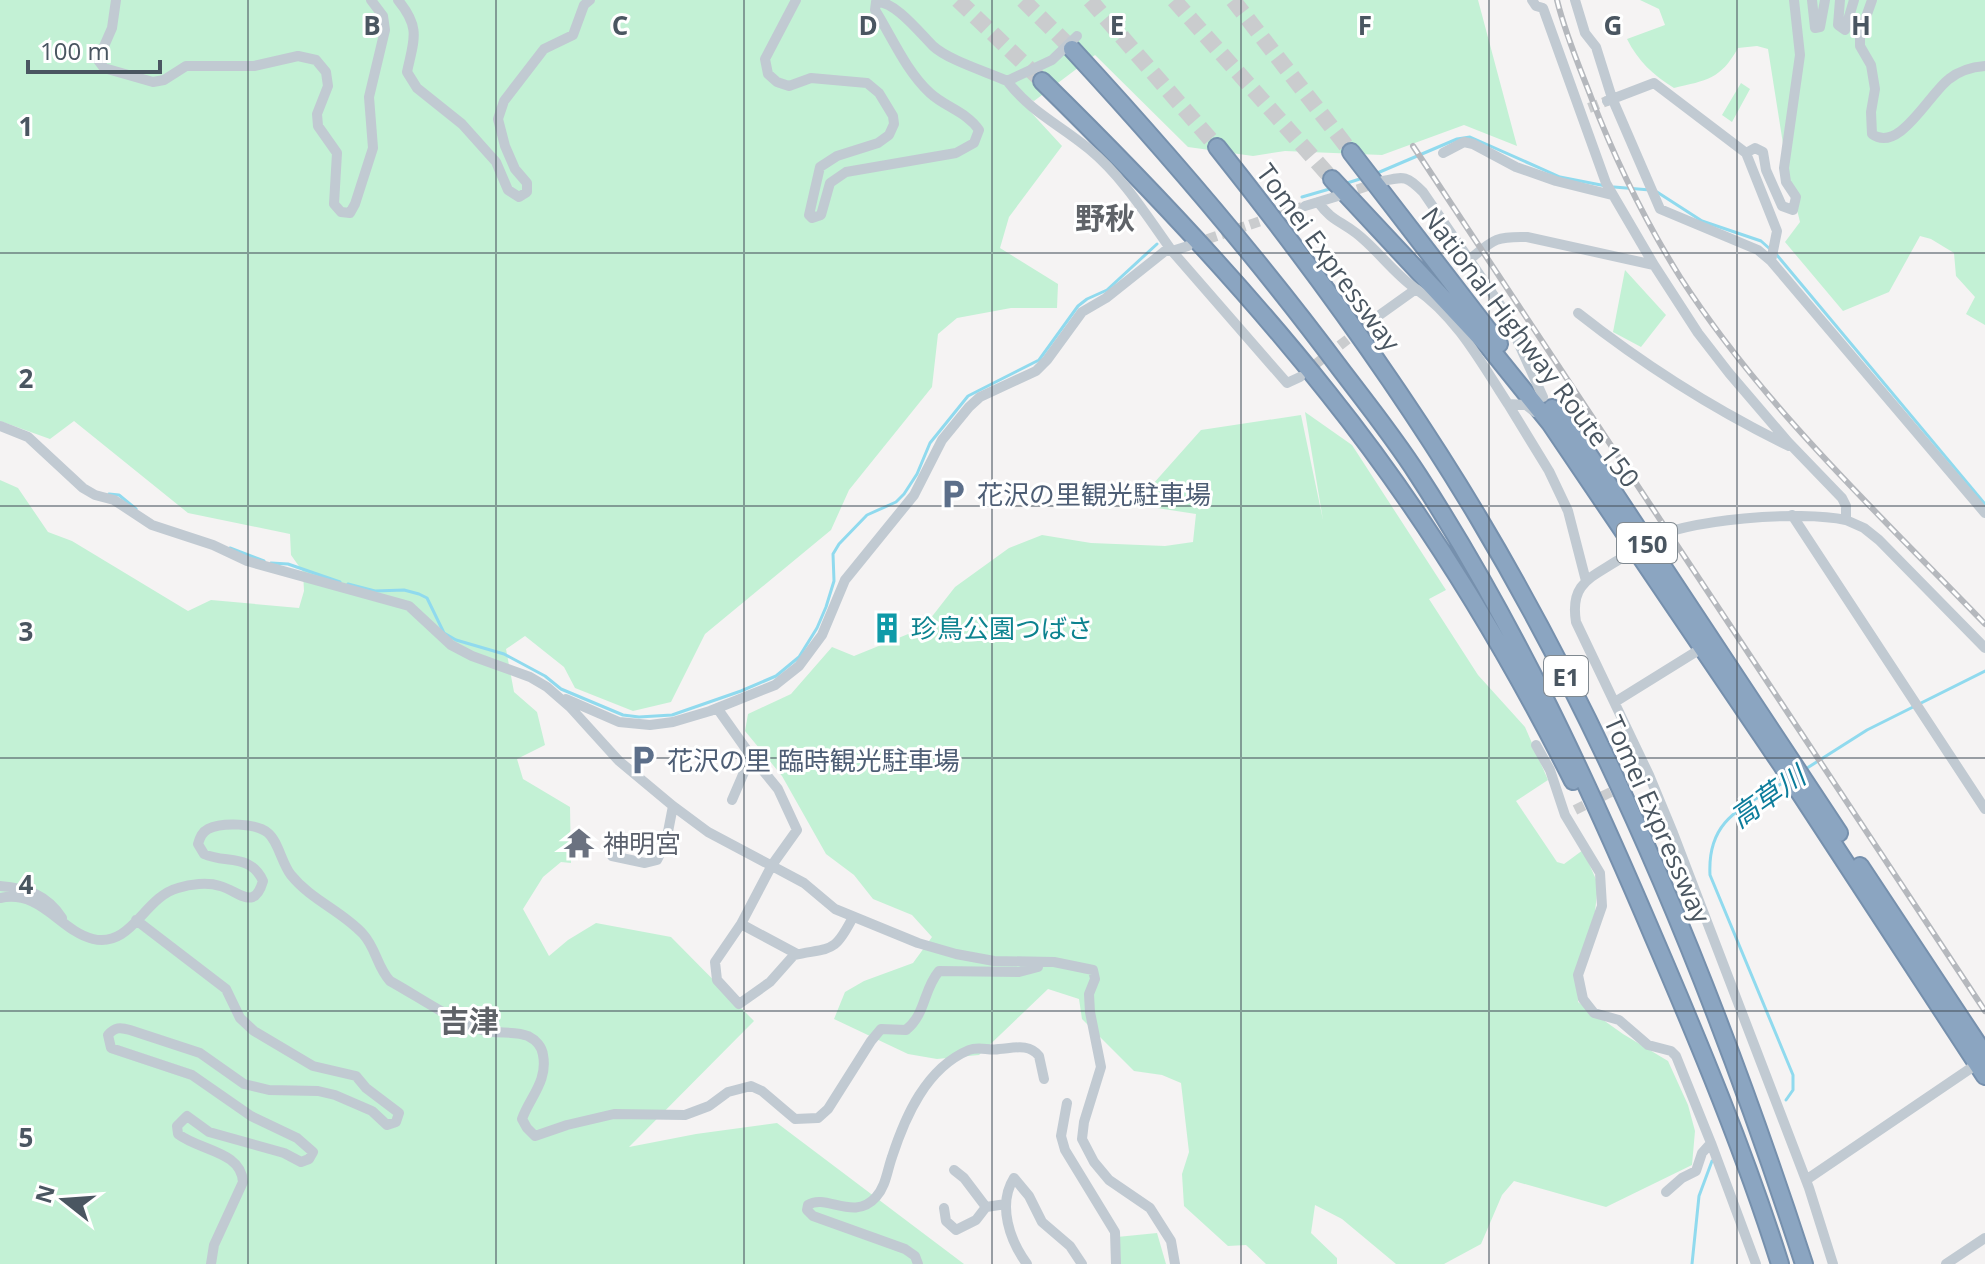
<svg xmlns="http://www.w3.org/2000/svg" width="1985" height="1264" font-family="'Open Sans','Noto Sans JP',sans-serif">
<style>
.green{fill:#c3f1d5}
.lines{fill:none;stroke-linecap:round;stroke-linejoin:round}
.stream{stroke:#90daee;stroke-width:3}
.minor-tunnel{stroke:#caccce;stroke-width:10;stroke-dasharray:10 5;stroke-linecap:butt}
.highway-tunnel{stroke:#caccce;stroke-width:16;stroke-dasharray:16 8;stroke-linecap:butt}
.highway-casing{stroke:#7690ad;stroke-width:20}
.minor{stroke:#c1cad2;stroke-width:10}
.highway{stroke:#8ba5c1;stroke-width:16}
.rail-casing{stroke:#b5b8bd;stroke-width:6}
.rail{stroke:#fff;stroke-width:3;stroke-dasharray:9;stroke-linecap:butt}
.grid{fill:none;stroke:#4a5661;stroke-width:2;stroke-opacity:0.55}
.labels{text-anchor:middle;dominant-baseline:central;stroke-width:6;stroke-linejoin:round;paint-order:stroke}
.shield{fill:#fff;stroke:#808990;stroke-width:2}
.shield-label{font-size:24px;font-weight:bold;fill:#4a5661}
.street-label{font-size:26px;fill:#4a5661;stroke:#fff}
.service-label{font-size:26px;fill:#4e5e75;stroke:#fff;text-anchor:start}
.culture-label{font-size:26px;fill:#0d838f;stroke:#fff;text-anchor:start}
.worship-label{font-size:26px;fill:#5b616d;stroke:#fff;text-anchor:start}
.water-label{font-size:28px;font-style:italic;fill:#0c7c9b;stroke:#fff}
.quarter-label{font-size:30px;font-weight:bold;fill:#5f6368;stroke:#fff}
.grid-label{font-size:26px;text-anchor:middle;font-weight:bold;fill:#4a5661;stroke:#fff;stroke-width:6;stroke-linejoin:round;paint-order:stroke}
</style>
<rect width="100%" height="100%" fill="#f5f3f3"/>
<path class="green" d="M0,0H1478L1517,146L1464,125L1382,155L1285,151L1253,156L1188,147L1095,55L1034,101L1006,85L1062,146L1009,217L1000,248L1058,284L1057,308H1011L957,318L938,334L932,387L849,490L831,530L705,634L671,702L633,711L575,688L564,667L525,636L506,649L514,692L537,712L545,745L517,759L523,779L570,807L571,863L561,862L543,877L523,909L549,956L568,940L596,923L671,937L754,1021L629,1147L696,1134L777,1123L964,1264H0V480L18,488L48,532L72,541L188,611L211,600L299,608L304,591L303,572L291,555L290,534L188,513L74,421L50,439L0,421Z
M1640,0H1985V325L1966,314L1975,297L1956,276L1954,253L1931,239L1920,236L1889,292L1843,311L1785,242L1800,222L1787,169L1768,49L1757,46L1738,48C1720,80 1707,80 1674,88C1653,75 1638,61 1627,39L1665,25L1659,9Z
M1741,83L1750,89L1732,122L1722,115Z
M1625,270L1666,315L1641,347L1613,332Z
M1305,412L1352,445L1446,590L1429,599L1478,675L1525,727L1548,780L1516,801L1557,862L1564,864L1583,850L1598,884L1595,912L1577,967L1578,1002L1623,1034L1668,1061L1688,1105L1695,1131L1692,1165L1606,1207L1514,1181L1502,1195L1481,1244L1444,1264H1396L1342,1219L1315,1205L1311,1233L1337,1258V1264H1266L1246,1245L1228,1246L1184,1206L1182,1174L1189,1152L1181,1083L1162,1075L1134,1071L1082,1019L1079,999L1048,989L979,1055L937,1059L908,1054L834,1019L845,992L864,981L913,963L932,937L912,915L873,899L854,875L826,854L782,776L745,731L748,714L791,694L832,647L854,656L923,628L955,587L1009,548L1042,535L1091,543L1165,546L1193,542L1196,514L1144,506L1153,484L1201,430L1301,415L1323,520Z
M1157,1233L1166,1264H1115L1117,1237Z"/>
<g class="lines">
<path class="stream" d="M1375,174L1457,139L1470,137L1560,177L1606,186
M1344,184L1363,178
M1614,187L1650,190
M1657,192L1702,221L1761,241L1770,249
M1302,197L1333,188
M1776,254L1985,504
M109,494L119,495L136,509
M230,548L264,561
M271,563L288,564L340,582
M348,584L375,591L404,590L419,594L427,598L444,633L456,640L504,654L545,676L561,689L623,715L639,717L672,715L741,691L776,676L799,657L817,628L826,607L834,581L833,554L839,544L867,515L896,502L904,494L917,474L930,443L968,396L1039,360L1078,306L1087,299L1107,290L1157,244
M1804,770L1867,730L1985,671
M1784,782C1742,808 1707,819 1710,875L1793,1075V1090L1786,1100
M1692,1264L1699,1196L1712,1161"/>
<path class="minor-tunnel" d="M1589,108L1607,101
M1343,194L1377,183
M1193,244L1305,206
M1304,373L1374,319
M1575,810L1623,786"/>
<path class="highway-tunnel" d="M958,0L1042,81
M1023,0L1072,49
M1090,0L1217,147
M1174,0L1332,179
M1233,0L1351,152"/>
<g class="highway-casing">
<path id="highway" d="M1072,49C1167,152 1258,258 1342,371C1368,405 1395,439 1418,475C1513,621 1586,778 1654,938C1700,1045 1745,1153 1780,1264
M1042,81C1143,180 1240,282 1328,393C1424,513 1504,644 1573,781
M1217,147C1311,265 1401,388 1478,517C1617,750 1720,1006 1804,1264
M1351,152L1499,344
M1332,179L1488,346L1550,423L1781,764L1985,1076
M1552,408L1587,452L1839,833
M1860,866L1985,1055"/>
</g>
<path class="minor" d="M116,0L112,28L98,60L104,68L153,82L164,80L186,66H254L298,56L316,60L326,72L328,86L317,114L318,126L337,153L334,204L341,212L350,213L355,204L373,148L369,97L385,30L383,16L371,0
M398,0C421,28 414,39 407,72L417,88L462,124L496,162L508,190L519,197L527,192V183L515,169L505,146L498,119L504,101L544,49L573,35L584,5L590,0
M796,0L765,59L768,74L777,82L789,86L811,78L867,83L879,93L893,116L894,124L889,135L878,143L837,156L820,167L809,215L812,218L821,215L830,183L846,172L956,153L974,143L979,130C967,112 945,107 930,93C906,71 892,37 875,10L876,2C894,0 920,33 933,46C948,60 987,72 1007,81
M1532,0L1536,6L1543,8L1606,183L1654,265L1698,333L1729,373L1788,442L1842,498L1846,506V520L1864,528L1879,540L1985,648
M1575,0L1585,33L1596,47L1612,98L1660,209L1758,250L1771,261
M1812,0L1815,28L1820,27L1825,0
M1840,0L1838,25L1845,30L1854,0
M1872,0L1860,34V46L1871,65L1875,89L1871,112L1872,134C1899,154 1929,94 1949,79C1959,71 1972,67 1985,66
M1077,36L1052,60L1007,81C1032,113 1059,124 1089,149C1122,176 1147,216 1172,251L1188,246
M1607,101L1654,83L1746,153L1777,231L1771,261L1985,513
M1443,153L1464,142L1473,144L1516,167L1556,181L1612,195
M1746,153L1755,148L1763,152L1766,170L1782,206L1793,210L1796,197L1786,182L1784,168L1800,55L1794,0
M1383,181C1405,176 1407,176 1423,192L1503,309L1543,397
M1318,202C1332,221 1339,220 1356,233C1378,250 1393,273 1416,289
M1305,206L1338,196
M1469,260C1493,240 1495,236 1527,237L1654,265
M1578,313C1644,365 1713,409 1789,446
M1374,319L1416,289C1456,316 1482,364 1508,404L1526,405L1535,412
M1508,404L1549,471L1568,511L1586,581
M0,426L28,437L83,488L95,495L114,500L152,525L213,545L247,561L409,606L451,645L472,656L530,677L547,687L570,707L619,761L673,806L708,832L804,883L835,909L918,943L956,954L994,961L1054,962L1093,970L1095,979L1089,994L1090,1012L1101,1067L1084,1122L1082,1139L1094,1162L1109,1180L1150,1208L1171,1241L1175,1264
M1792,515L1985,809
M566,699L619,722L650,725L673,722L710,711L775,685L799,666L822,635L845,580L914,495L942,440L969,407L980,397L1036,371L1047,360L1082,312L1106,298L1165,251H1172L1287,383L1300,377
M1615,702L1702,648
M717,708L751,756L732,800
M1536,745L1550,770L1565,815L1600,873L1602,906L1578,975L1583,999L1594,1013L1619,1020L1648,1045L1671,1051L1676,1056L1711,1143L1756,1264
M751,756L778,789L797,830L772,865L741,924L715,962L717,980L739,1004L770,982L794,955C832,947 834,954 853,917
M1632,781L1649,775
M612,856L645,863L657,860L666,842L673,806
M0,886C27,888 47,895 62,918
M0,898C41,889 60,931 93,939C132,948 144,897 178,888C190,884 208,882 220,886C239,891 254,912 263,881C250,853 226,864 204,854L198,844C200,837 202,832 208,829C222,822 256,823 268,833C278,841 282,864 291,875C311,900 342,911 363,934C376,948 377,967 390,981C419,997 448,1018 479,1029C494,1035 514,1030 528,1036C536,1040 542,1047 543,1055C548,1081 530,1097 522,1119L527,1128L535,1136L567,1125L614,1114L685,1115L709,1106L728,1092L751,1086L762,1091L795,1119L818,1118L828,1109L871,1041L881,1029L906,1030C926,1014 923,990 939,971L1019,972L1038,967
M136,920L226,989L240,1018L254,1031L313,1066L356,1076L366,1088L399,1113L396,1122L387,1125L372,1111L335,1095L318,1091L269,1090L244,1084L200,1053L130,1030C120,1027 115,1027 108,1035L111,1048L192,1075L251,1116L297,1138L313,1152L309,1159L301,1162L284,1153L209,1132L187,1116L177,1126L178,1134C200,1151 241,1151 243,1182L214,1245L211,1264
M741,924L797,954
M1067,1103L1061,1136L1065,1150L1115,1232L1116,1264
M954,1170L964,1178L986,1207L1006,1204
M1806,1180L1977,1064
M1666,1192L1682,1178L1696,1171L1702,1153L1711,1143
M944,1208L946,1221L956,1230L976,1220L986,1207
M918,1264L915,1256L905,1249L813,1216L807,1210L808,1205C826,1193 854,1222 876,1197C886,1186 887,1171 892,1157C905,1117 926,1068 969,1050C979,1046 989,1051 999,1049C1014,1048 1029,1043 1039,1056L1044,1079
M1027,1264C1010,1241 997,1205 1014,1178L1029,1196L1042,1222L1070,1246L1082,1264
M1833,1264L1809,1188L1673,833L1649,775L1576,622C1570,585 1588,579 1615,562C1626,556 1636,547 1646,541C1687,519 1800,510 1846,520
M1946,1264L1985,1238"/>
<use href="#highway" class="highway"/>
<g class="rail-casing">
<path id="rail" d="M1557,0C1565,33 1579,66 1591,97C1615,159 1645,221 1680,277C1763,406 1879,514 1985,624
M1413,146L1985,1011"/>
</g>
<use href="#rail" class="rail"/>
</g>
<path class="grid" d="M248,0V1264M496,0V1264M744,0V1264M992,0V1264M1241,0V1264M1489,0V1264M1737,0V1264M0,253H1985M0,506H1985M0,758H1985M0,1011H1985"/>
<defs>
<g id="parking-bare" transform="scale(2.4)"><path d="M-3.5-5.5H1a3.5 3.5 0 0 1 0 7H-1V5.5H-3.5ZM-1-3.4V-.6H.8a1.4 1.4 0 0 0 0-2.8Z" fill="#5c6f8a" stroke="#fff" stroke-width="2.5" paint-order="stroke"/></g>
<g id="building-bare" transform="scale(2.4)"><path d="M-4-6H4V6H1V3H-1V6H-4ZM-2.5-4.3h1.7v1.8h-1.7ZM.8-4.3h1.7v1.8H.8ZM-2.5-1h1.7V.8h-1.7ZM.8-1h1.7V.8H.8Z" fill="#0f9aa8" stroke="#fff" stroke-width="2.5" paint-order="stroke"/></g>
<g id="temple-bare" transform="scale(2.4)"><path d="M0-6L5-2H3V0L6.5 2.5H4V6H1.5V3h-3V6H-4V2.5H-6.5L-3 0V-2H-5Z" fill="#6b7280" stroke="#fff" stroke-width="2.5" paint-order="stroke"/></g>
</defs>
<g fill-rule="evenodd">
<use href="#parking-bare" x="953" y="494"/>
<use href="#building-bare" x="887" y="628"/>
<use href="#parking-bare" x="643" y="760"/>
<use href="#temple-bare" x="579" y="843"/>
</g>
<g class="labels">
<g class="shield">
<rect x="1617" y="523" width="60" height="40" rx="6"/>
<rect x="1544" y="656" width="44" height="40" rx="6"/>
</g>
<g class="shield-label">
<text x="1647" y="543">150</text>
<text x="1566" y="676">E1</text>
</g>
<g class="street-label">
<text transform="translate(1329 257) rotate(54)">Tomei Expressway</text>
<text transform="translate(1531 347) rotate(53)">National Highway Route 150</text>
<text transform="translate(1658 819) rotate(66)">Tomei Expressway</text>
</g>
<g class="service-label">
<text x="977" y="494">花沢の里観光駐車場</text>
<text x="667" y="760">花沢の里 臨時観光駐車場</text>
</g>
<g class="culture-label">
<text x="911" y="628">珍鳥公園つばさ</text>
</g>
<g class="worship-label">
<text x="603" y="843">神明宮</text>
</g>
<g class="water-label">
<text transform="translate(1767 796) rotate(-35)">高草川</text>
</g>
<g class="quarter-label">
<text x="1105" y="217">野秋</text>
<text x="469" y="1020">吉津</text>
</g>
</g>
<g class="grid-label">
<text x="372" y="35">B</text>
<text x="620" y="35">C</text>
<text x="868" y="35">D</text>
<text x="1117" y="35">E</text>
<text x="1365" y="35">F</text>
<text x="1613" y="35">G</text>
<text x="1861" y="35">H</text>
<text x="26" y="136">1</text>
<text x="26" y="388">2</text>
<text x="26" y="641">3</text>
<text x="26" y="894">4</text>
<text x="26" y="1147">5</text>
</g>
<g transform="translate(64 1200) rotate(287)" stroke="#ffffff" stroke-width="6" paint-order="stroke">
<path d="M0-6L14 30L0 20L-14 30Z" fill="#4a5661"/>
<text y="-12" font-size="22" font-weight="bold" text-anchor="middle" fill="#4a5661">N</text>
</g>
<path d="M28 60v12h132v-12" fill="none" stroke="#4a5661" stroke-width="4"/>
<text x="40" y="60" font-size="24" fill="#4a5661" stroke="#ffffff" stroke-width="6" paint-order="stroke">100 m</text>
</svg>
